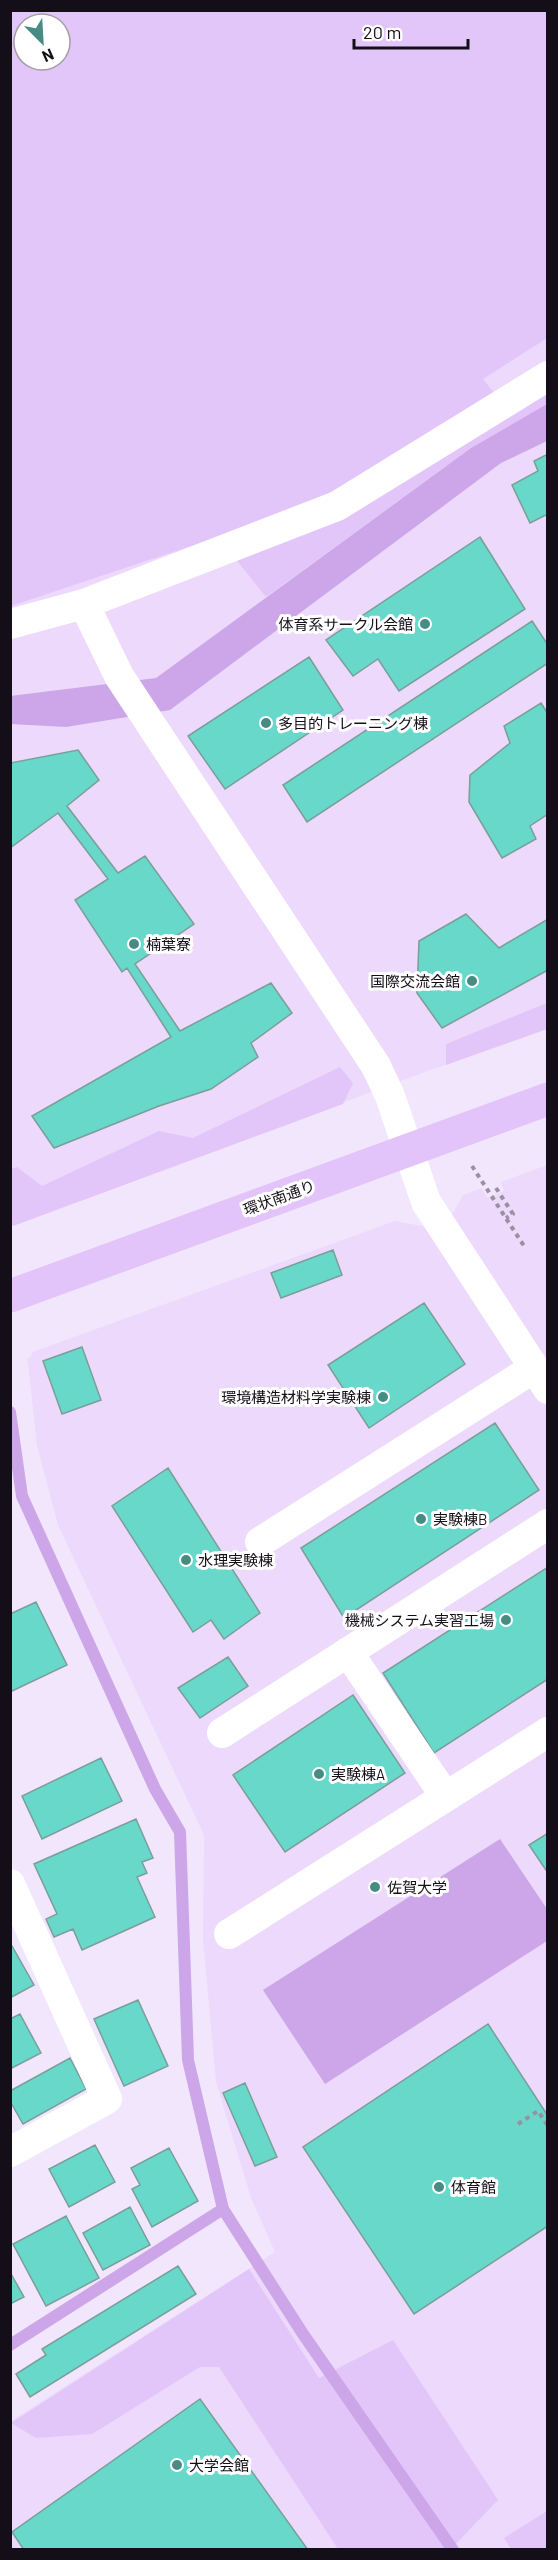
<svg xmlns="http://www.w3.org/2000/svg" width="558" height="2560" font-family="Barlow,'Noto Sans JP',sans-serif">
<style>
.built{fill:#ecd9fb;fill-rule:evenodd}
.green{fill:#e3c6f9;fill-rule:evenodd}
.water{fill:#cda5e9}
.pier{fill:#f2e6fc}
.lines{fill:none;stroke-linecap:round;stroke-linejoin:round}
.stream{stroke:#cda5e9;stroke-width:12}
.building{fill:#68d8cb;stroke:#7a9e99;stroke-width:1.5}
.path{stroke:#9a90a1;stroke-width:4;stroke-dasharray:4.5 4.5;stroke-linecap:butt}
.minor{stroke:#fff;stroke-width:30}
.trunk{stroke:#e3c4fa;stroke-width:33}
.poi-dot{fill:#478c84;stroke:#fff;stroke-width:2}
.labels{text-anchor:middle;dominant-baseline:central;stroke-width:6;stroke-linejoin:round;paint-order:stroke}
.poi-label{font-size:15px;fill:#130e17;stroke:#fff;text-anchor:start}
.street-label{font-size:15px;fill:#130e17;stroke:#fff}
</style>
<rect width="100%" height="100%" fill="#f2e6fc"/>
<path class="built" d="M10,11H548L547,1029L422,1073L13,1226L10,1219ZM24,24H60V60H24Z
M547,1165V2549L11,2550V2421L275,2252L251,2198L216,2082L203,1939L204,1835L58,1525L37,1446L27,1354L395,1221L422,1226L453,1213L463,1195L482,1188L487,1198L504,1191L501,1182Z"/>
<path class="green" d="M10,11H547V338L483,379L506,408L547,383V404L471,448L266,597L218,537L11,606ZM24,24H60V60H24Z
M547,1003V1029L446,1065V1044Z
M340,1067L353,1083L343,1104L13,1226L11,1224V1169L17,1167L42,1186L159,1131L193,1138Z
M249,2269L319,2378L393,2340L498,2500L451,2549H338L219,2367H200L92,2434L36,2438L11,2423Z
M547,2511V2549H511L504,2538Z"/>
<path class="water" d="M547,404V441L501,463L170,710L66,727L11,724L10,696L156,678L471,448Z
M500,1839L547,1909V1941L325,2084L263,1990Z"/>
<path class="pier" d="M11,1227L33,1347L31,1357L10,1365Z"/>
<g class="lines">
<path class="stream" d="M10,1412L22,1496L155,1789L180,1832L188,2060L223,2209L303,2334L453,2550
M10,2345L223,2209"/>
</g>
<path class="building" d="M548,454V514L530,523L512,485L538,471L534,461Z
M480,537L525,609L399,691L378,659L353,676L326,640Z
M532,621L548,645V663L307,822L283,785Z
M309,657L343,710L225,789L188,736Z
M541,703L548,714V814L530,826L536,839L502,858L469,802L470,775L510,743L504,726Z
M78,750L99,780L67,806L118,873L145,856L194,924L135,964L180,1031L271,983L292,1013L251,1043L258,1057L211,1089L159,1106L54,1148L32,1116L171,1037L127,968L122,972L75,900L108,879L58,813L10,848V763Z
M466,914L499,948L548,919V970L442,1028L417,993L419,941Z
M333,1250L342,1275L281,1298L271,1273Z
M424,1303L465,1364L369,1428L328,1365Z
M82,1347L101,1400L62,1414L43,1361Z
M495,1423L539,1490L344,1618L301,1548Z
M168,1468L260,1613L224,1639L211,1620L193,1632L112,1506Z
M548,1567V1679L434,1753L383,1673Z
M36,1602L67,1665L10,1692V1614Z
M228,1657L248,1686L200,1718L178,1688Z
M353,1695L405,1773L285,1852L233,1775Z
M101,1758L122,1801L42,1839L22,1796Z
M136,1819L153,1858L142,1862L147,1873L137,1877L155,1917L82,1950L73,1929L54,1937L46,1919L57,1914L34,1864Z
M548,1833V1873L529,1845Z
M12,1946L34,1985L10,1998V1947Z
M138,2000L168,2066L124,2086L94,2019Z
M20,2014L41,2053L10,2069V2019Z
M488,2024L548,2116V2226L414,2314L303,2147Z
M70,2058L86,2089L23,2124L10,2101V2091Z
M245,2083L277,2157L255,2166L223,2093Z
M95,2145L115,2182L69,2207L49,2169Z
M169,2148L198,2201L152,2227L132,2189L140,2185L131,2168Z
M130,2207L150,2245L103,2270L83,2233Z
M66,2216L99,2278L46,2306L13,2244Z
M178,2266L196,2294L30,2397L16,2374L46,2355L42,2349Z
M10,2272L24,2297L10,2304Z
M200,2399L308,2550H24L12,2532Z"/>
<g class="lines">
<path class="path" d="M472,1166L524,1246
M496,1188L513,1214L506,1218
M518,2124L538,2111L548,2126"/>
<path class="minor" d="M84,604L337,506L548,376
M10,624L84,604L119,676L376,1066L390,1096L426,1202L548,1389
M260,1542L534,1368
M348,1652L445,1796
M222,1733L548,1524
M10,1884L107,2099L10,2152
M229,1934L548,1732"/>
<path class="trunk" d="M10,1296L548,1099"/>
</g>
<g class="poi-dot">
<circle cx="425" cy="624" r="6"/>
<circle cx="266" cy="723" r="6"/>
<circle cx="134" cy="944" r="6"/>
<circle cx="472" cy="981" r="6"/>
<circle cx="383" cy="1397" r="6"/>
<circle cx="421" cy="1519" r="6"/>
<circle cx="186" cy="1560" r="6"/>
<circle cx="506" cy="1620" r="6"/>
<circle cx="319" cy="1774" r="6"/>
<circle cx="375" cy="1887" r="6"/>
<circle cx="439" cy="2187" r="6"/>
<circle cx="177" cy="2465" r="6"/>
</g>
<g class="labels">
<g class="poi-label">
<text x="413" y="624" text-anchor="end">体育系サークル会館</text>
<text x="278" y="723">多目的トレーニング棟</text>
<text x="146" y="944">楠葉寮</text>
<text x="460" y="981" text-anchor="end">国際交流会館</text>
<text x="371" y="1397" text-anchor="end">環境構造材料学実験棟</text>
<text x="433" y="1519">実験棟B</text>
<text x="198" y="1560">水理実験棟</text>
<text x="494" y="1620" text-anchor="end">機械システム実習工場</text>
<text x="331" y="1774">実験棟A</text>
<text x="387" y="1887">佐賀大学</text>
<text x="451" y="2187">体育館</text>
<text x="189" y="2465">大学会館</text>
</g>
<g class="street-label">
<text transform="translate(279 1197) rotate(-20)">環状南通り</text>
</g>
</g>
<rect width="558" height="2560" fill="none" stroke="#130e17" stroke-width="24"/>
<g transform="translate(42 42) rotate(156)"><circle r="28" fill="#ffffff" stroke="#a19fa2" stroke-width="1.5"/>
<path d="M0-4.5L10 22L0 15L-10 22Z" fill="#478c84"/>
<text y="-9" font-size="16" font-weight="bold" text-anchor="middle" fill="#130e17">N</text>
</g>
<path d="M354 39v9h114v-9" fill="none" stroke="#130e17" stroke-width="3"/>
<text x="363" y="39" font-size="18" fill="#130e17" stroke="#ffffff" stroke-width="4.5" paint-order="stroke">20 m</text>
</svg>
